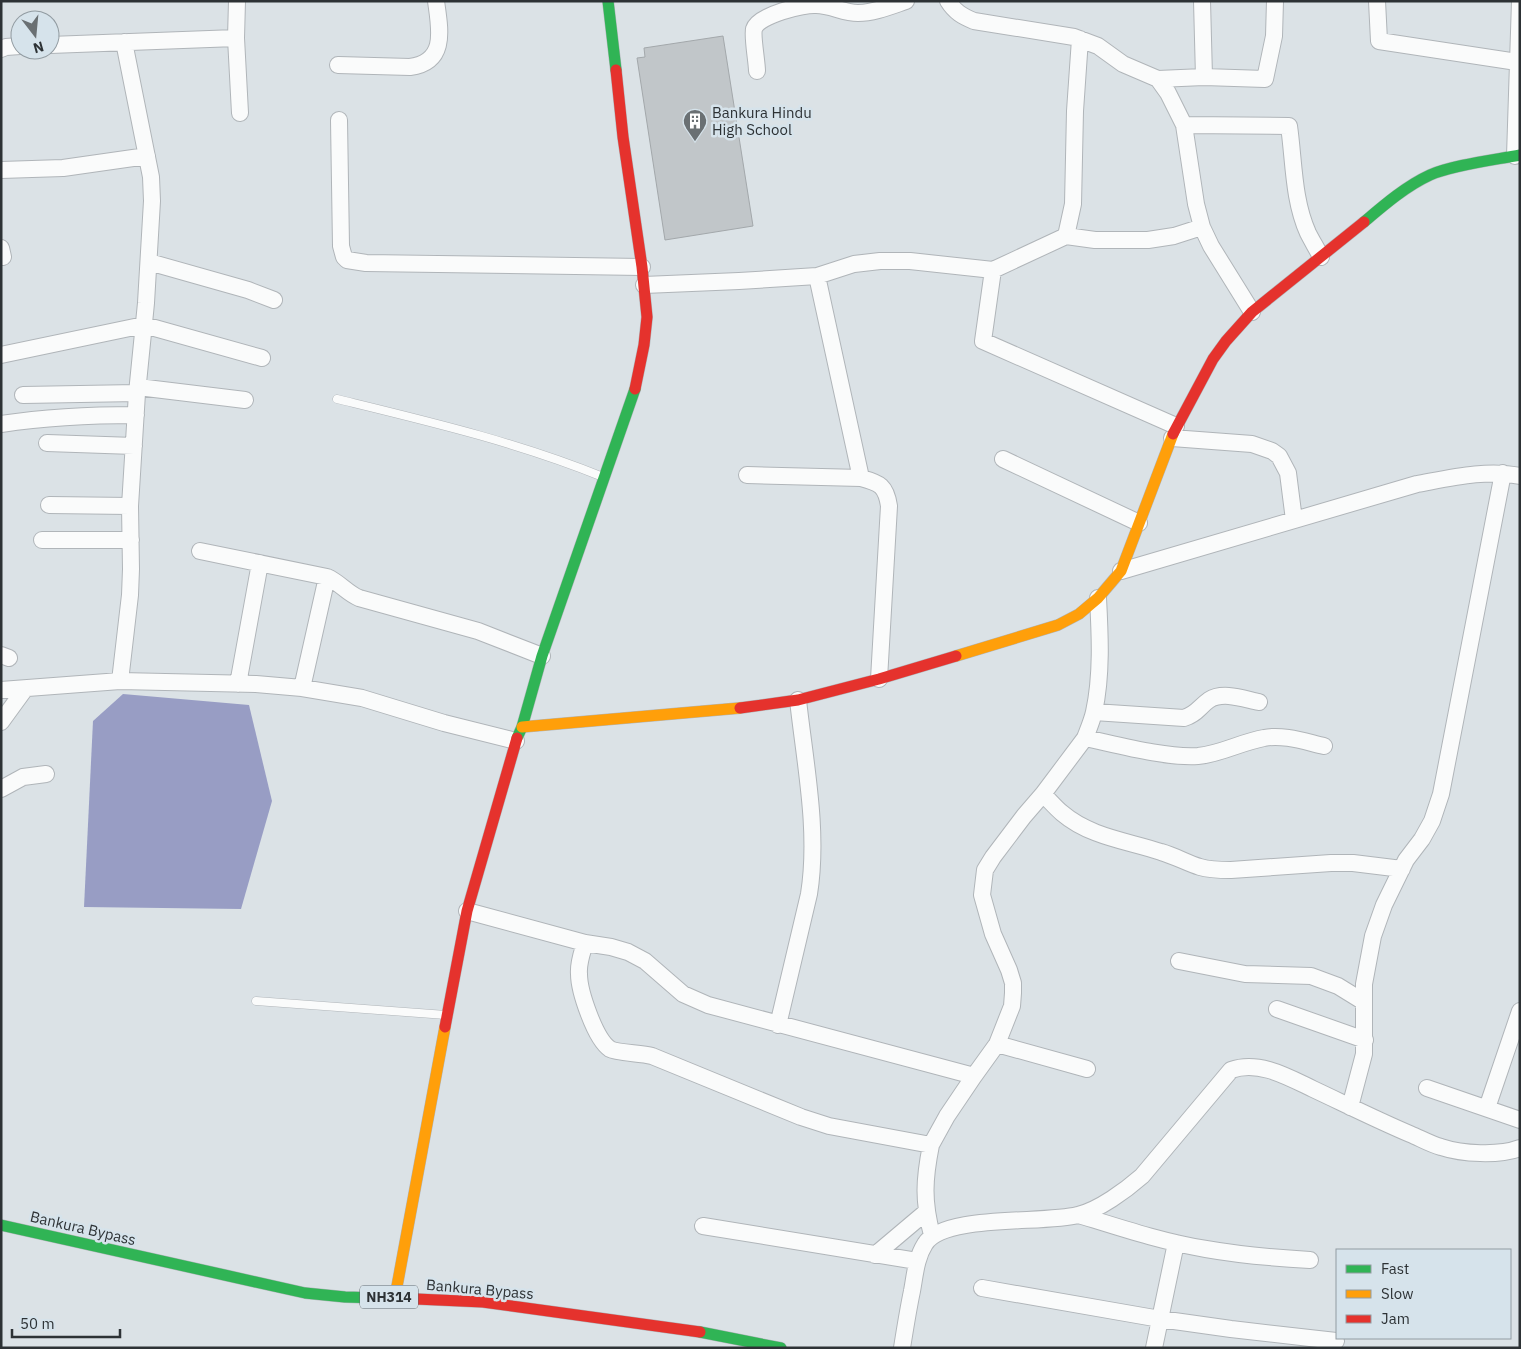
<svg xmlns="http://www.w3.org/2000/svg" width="1521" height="1349" font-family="'IBM Plex Sans',sans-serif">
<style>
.water{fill:#989dc4}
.building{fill:#c1c6c9;stroke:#a3a8ab}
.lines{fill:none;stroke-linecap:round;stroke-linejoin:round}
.lane-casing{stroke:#b0b5b9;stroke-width:9}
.street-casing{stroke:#b0b5b9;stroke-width:18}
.fast-casing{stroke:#b0b5b9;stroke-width:12}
.slow-casing{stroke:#b0b5b9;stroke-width:12}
.jam-casing{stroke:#b0b5b9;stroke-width:12}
.lane{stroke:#fafbfb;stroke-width:8}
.street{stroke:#fafbfb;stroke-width:16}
.fast{stroke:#30b455;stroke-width:11}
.slow{stroke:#ff9f0a;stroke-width:11}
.jam{stroke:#e5322d;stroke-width:11}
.labels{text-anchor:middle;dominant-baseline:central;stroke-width:5;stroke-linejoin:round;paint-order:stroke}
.shield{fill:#d6e3eb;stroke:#60676c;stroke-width:1}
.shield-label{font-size:14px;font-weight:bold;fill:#2d3235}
.poi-label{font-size:15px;fill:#2d3235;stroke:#d6e3eb;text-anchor:start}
.street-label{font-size:15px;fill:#2d3235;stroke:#d6e3eb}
</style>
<rect width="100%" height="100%" fill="#dbe2e6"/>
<path class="water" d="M123,694L249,705L272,801L241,909L84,907L93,721Z"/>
<path class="building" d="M723,36L753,226L665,240L637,58L645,57L644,48Z"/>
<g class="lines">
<g class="lane-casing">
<path id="lane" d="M337,399C427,421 517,442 603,477
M256,1001L446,1015"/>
</g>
<g class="street-casing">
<path id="street" d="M237,1L236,38L240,113
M948,1C955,12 962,16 974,21L1074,37L1098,46L1123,64L1158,79L1168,93L1184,125L1196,204L1202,227L1211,246L1252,312
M1202,1L1204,77
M1377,1L1379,41L1517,62
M50,45L236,38
M1,49L6,47L20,46
M338,65L410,67C447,62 440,30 436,1
M757,71C757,62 752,36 754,29C758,15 804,4 816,5C831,5 843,13 858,13C874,13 891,6 906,1
M1158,79L1204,77L1265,79L1274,36L1275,1
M339,120L341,246L344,257L347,260L366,263L642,267
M1184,125L1289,126C1294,161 1293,200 1308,233C1312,241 1317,249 1321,257
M1515,156L1520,1
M1,170L63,168L147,156
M1066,236L1073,204L1075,111L1080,39
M1,248L3,257
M149,262L248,290L274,300
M993,270L983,341L1176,426
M817,276L861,478
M644,285L739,281L817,276L854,264L880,261H910L993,270L1066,236L1095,240H1148L1174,236L1202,227
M1,355L144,325L262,358
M138,387L245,400
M23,395L137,393
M1,424C48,417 89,415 136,415
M1172,438L1252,444L1272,451L1279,456L1288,473L1294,520
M47,443L134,446
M1003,459L1139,523
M747,475L861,478C880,483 886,486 889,506L879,679
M49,505L130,506
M42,540H131
M200,551L327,577C339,582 347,593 359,598L478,631L542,656
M1121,571L1417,484C1450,478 1487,469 1520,476
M1098,598C1100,635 1102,675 1094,712C1092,721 1088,730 1085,738C1118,745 1165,758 1198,756C1221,754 1241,742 1264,738C1283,734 1306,742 1324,746
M1,655L9,658
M120,681L130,595L131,569L130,506L137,393L146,303L152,201L151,177L124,42
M238,684L260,563
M302,688L327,577
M1,690L120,681L256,684L302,688L362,698L444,723L516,741
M1094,712L1184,718C1197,714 1199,707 1209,700C1223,691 1244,699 1259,702
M1,722L25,689
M1,789L23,777L46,774
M1043,794C1050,801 1056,808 1062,813C1090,837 1128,841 1161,852C1175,856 1187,863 1200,867C1210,870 1220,870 1231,870L1331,863H1353L1402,869
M467,911L585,943L611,947L628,952L645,961L683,994L708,1005L974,1076L997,1044L1012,1006L1013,993V983L1009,970L993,934L982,895L985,870L993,857L1024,816L1043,794L1085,738
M585,943C582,953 578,963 579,974C579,991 595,1039 610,1049C617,1053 641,1053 652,1056L801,1117L829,1126L931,1145L947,1116L974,1076
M1179,961L1245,974L1311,976L1338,986L1364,1002
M1277,1009L1365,1040
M778,1025L809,894C819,831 805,764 798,700
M997,1044L1087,1069
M1427,1088L1520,1120
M1350,1107L1364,1054V984L1373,936L1384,905L1406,860L1422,839L1432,821L1441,794L1503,473
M1487,1108L1520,1011
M931,1145C924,1180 923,1201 932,1235
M1079,1215C1121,1228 1163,1242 1206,1249C1240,1255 1275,1258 1310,1260
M703,1226L917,1261
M875,1255L926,1212
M982,1288L1160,1319L1231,1329L1336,1341
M902,1348C905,1329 908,1310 912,1291C915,1275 916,1258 925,1244C943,1214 1045,1224 1078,1215C1099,1210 1126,1190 1142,1176L1231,1070C1259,1060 1288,1077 1313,1089C1345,1104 1377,1120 1410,1134C1420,1138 1430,1144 1441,1147C1462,1154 1499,1156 1520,1148
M1154,1348L1176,1243"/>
</g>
<g class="fast-casing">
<path id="fast" d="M608,1L616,70
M1364,222C1384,205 1406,186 1430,175C1453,165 1494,160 1520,155
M517,738L522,727L542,656L635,389
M1,1225L305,1293L345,1297L416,1299
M700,1332L781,1348"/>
</g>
<g class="slow-casing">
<path id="slow" d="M956,656L1058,625L1079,614L1098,598L1121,571L1173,434
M522,727L740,708
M395,1297L445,1027"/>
</g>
<g class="jam-casing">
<path id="jam" d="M616,70L623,137L642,267L647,317L644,345L635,389
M1173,434L1213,359L1226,341L1252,312L1364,222
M740,708L798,700L879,679L956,656
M445,1027L467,911L517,738
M416,1299L483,1302L700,1332"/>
</g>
<use href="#lane" class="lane"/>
<use href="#street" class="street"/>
<use href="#fast" class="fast"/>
<use href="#slow" class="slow"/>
<use href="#jam" class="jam"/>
</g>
<defs>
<g id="building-pin" transform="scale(1.25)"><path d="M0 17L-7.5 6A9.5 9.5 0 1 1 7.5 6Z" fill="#6a7073" stroke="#d6e3eb"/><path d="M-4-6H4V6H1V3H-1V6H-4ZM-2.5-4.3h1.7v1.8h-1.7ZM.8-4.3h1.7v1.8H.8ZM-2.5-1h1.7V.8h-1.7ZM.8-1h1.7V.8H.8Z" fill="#fff"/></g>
</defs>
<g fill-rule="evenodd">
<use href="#building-pin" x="695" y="121"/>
</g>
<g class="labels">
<rect class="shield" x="360" y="1285.5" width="58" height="23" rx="4"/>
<g class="shield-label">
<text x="389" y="1297">NH314</text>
</g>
<g class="poi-label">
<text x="712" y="112">Bankura Hindu<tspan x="712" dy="17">High School</tspan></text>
</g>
<g class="street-label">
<text transform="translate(83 1228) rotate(13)">Bankura Bypass</text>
<text transform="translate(480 1289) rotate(5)">Bankura Bypass</text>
</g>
</g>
<rect width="1521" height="1349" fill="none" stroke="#2d3235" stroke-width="5"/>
<rect x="1336" y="1249" width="175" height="90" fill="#d6e3eb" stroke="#929ca2"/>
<rect x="1346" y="1265" width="25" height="8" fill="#30b455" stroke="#929ca2"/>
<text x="1381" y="1274" font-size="15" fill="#2d3235">Fast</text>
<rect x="1346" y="1290" width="25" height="8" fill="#ff9f0a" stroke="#929ca2"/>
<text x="1381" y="1299" font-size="15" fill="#2d3235">Slow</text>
<rect x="1346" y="1315" width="25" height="8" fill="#e5322d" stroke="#929ca2"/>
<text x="1381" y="1324" font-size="15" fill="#2d3235">Jam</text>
<g transform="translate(35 35) rotate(164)"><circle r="24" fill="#d6e3eb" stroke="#929ca2"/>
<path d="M0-4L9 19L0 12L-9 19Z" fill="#6a7073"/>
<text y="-8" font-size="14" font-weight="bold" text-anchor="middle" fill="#2d3235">N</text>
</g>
<path d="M12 1329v8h108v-8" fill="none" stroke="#2d3235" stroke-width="2.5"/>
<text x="20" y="1329" font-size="15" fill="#2d3235" stroke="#d6e3eb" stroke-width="4" paint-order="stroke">50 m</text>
</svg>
